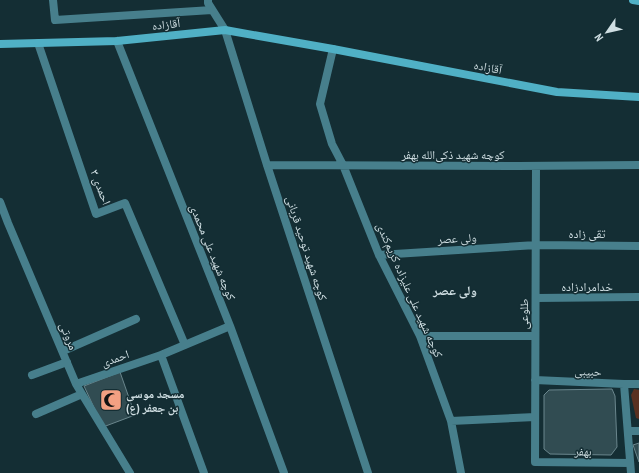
<svg xmlns="http://www.w3.org/2000/svg" width="639" height="473" font-family="'PT Sans Narrow','Noto Naskh Arabic',sans-serif">
<style>
.green{fill:#5a3121}
.building{fill:#314c52;stroke:#6a868d}
.lines{fill:none;stroke-linecap:round;stroke-linejoin:round}
.street{stroke:#477f8c;stroke-width:8}
.secondary{stroke:#50b0c5;stroke-width:8}
.labels{text-anchor:middle;dominant-baseline:central;stroke-width:3;stroke-linejoin:round;paint-order:stroke}
.street-label{font-size:12px;fill:#cfdee2;stroke:#142e34}
.poi-label{font-size:12px;font-weight:bold;fill:#cfdee2;stroke:#142e34;text-anchor:start}
.neighbourhood-label{font-size:13px;font-weight:bold;fill:#cfdee2;stroke:#142e34}
</style>
<rect width="100%" height="100%" fill="#142e34"/>
<path class="green" d="M634,389L639,390V419L636,418L631,395Z"/>
<path class="building" d="M120,372L135,415L103,427L84,386Z
M612,389L615,396L617,447L611,455L550,454L544,449V395L549,390Z
M639,443V462L633,445Z"/>
<g class="lines">
<path class="street" d="M53,0L55,20L212,10
M208,0V3L225,30L267,165L368,473
M117,41L230,326L284,473
M38,43L96,214L125,203L185,345
M333,49L320,104L332,144L343,165L379,255L420,336L451,421L461,473
M267,165L518,166L639,165
M536,166L535,462L630,463
M0,202L8,223L76,384L82,394L130,473
M379,255L536,245L639,246
M536,298L639,297
M420,336H535
M63,351L136,319
M32,375L67,362
M535,380L624,384H639
M76,384L161,355
M624,384L631,473
M36,414L82,394
M451,421L535,417
M628,431H639
M204,473L161,355L230,326"/>
<path class="secondary" d="M633,0L639,1
M0,44L117,41L225,30L333,49L557,92L639,97"/>
</g>
<defs>
<g id="mosque-square" transform="scale(1.15)"><rect x="-9" y="-9" width="18" height="18" rx="4" fill="#f3a082" stroke="#142e34"/><path d="M3.5-4.9A6 6 0 1 0 3.5 4.9A5 5 0 1 1 3.5-4.9Z" fill="#111"/></g>
</defs>
<g fill-rule="evenodd">
<use href="#mosque-square" x="111" y="400"/>
</g>
<g class="labels">
<g class="street-label">
<text transform="translate(166 24) rotate(-6)">آقازاده</text>
<text transform="translate(488 67) rotate(11)">آقازاده</text>
<text x="453" y="154">کوچه شهید ذکی‌الله بهفر</text>
<text transform="translate(101 187) rotate(69)">احمدی ۳</text>
<text x="587" y="233">تقی زاده</text>
<text transform="translate(457 238) rotate(-3)">ولی عصر</text>
<text transform="translate(307 248) rotate(72)">کوچه شهید توحید قربانی</text>
<text transform="translate(213 252) rotate(68)">کوچه شهید علی محمدی</text>
<text x="587" y="286">خدامرادزاده</text>
<text transform="translate(410 290) rotate(66)">کوچه شهید علی علیزاده کریم‌کندی</text>
<text transform="translate(523 314) rotate(-90)">طلوعی</text>
<text transform="translate(69 336) rotate(68)">مروتی</text>
<text transform="translate(115 358) rotate(-19)">احمدی</text>
<text transform="translate(588 371) rotate(2)">حبیبی</text>
<text transform="translate(583 451) rotate(1)">بهفر</text>
</g>
<g class="poi-label">
<text x="126" y="393">مسجد موسی<tspan x="126" dy="14">بن جعفر (ع)</tspan></text>
</g>
<g class="neighbourhood-label">
<text x="455" y="290">ولی عصر</text>
</g>
</g>
<g transform="translate(607 32) rotate(236)" stroke="#142e34" stroke-width="3" paint-order="stroke">
<path d="M0-3L7 15L0 10L-7 15Z" fill="#cfdee2"/>
<text y="-6" font-size="11" font-weight="bold" text-anchor="middle" fill="#cfdee2">N</text>
</g>
</svg>
